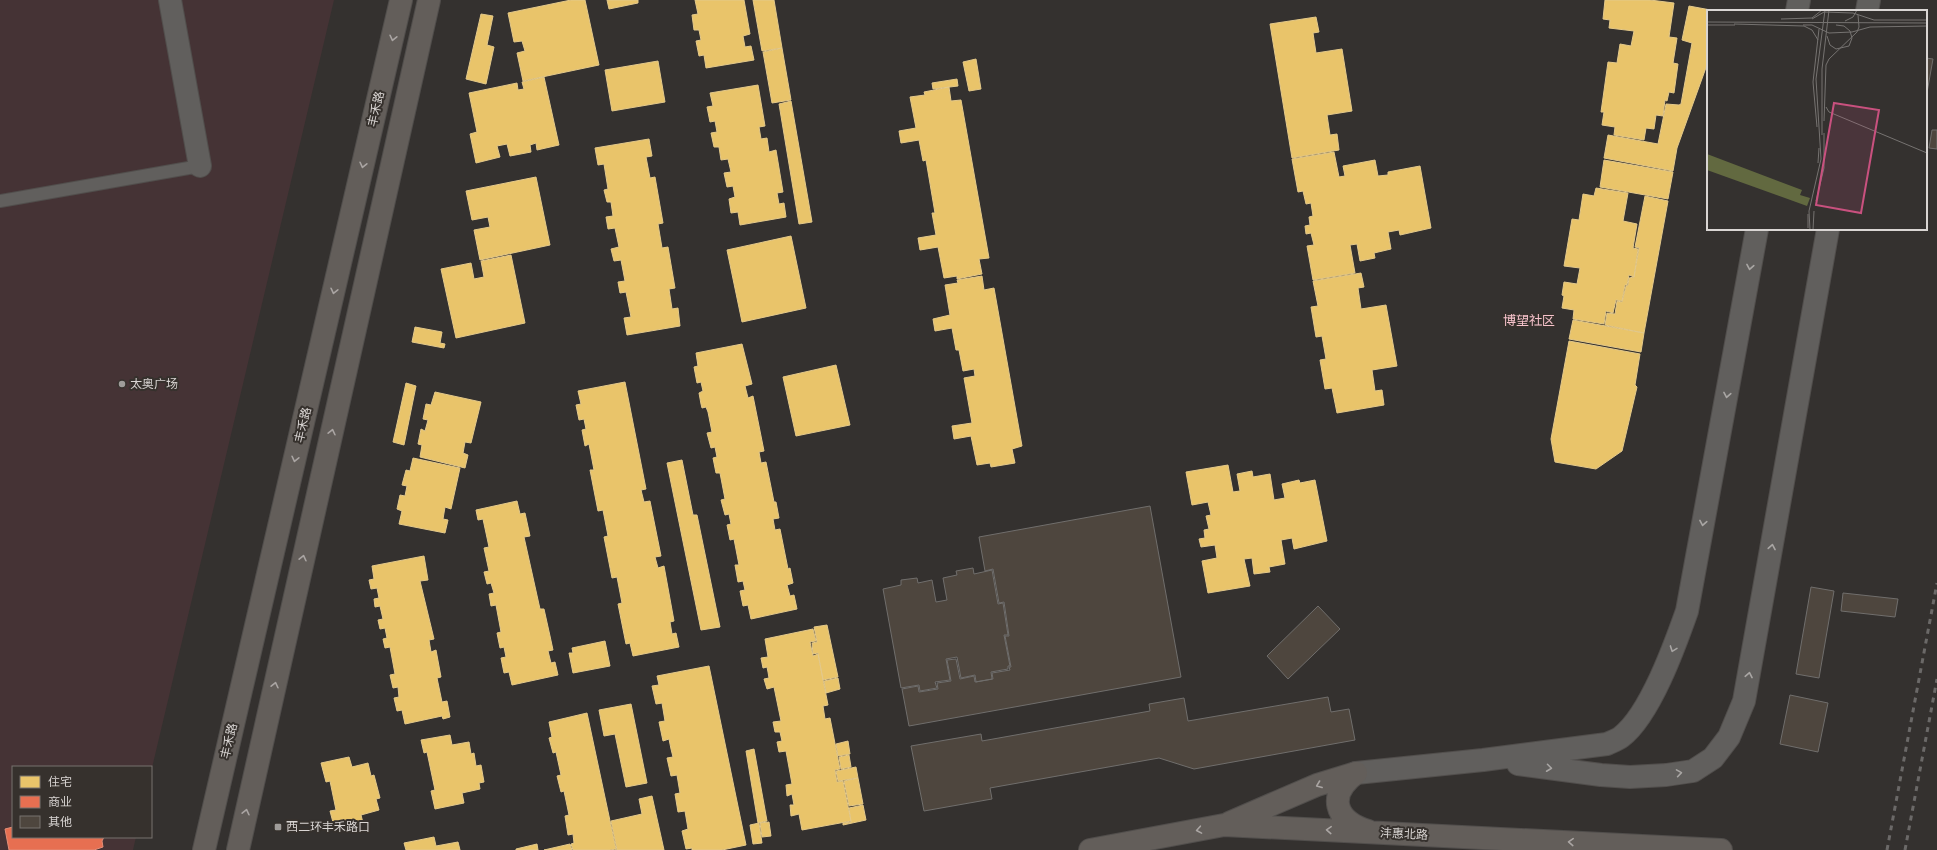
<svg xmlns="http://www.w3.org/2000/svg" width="1937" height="850" font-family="Bitter,'Noto Sans SC',serif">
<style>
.commercial{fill:#453335}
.homes{fill:#e9c46a;stroke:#e4c98a}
.shops{fill:#e76f51;stroke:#e38e78}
.building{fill:#4e463e;stroke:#706e6c}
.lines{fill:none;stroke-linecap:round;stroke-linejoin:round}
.service-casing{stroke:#514e4c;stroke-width:14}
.minor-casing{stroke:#514e4c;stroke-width:24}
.secondary-casing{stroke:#514e4c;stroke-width:24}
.service{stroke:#615f5d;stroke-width:12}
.minor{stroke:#615f5d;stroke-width:22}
.secondary{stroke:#635e5a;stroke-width:22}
.rail{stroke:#6b6968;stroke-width:3;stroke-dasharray:5 5;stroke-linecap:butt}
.oneway{stroke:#aaa5a3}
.oneway2{stroke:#a9a6a4}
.poi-dot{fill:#9f9c9a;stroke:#36312d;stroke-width:1.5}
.labels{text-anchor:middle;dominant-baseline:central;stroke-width:4;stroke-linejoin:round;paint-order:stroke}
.street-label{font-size:12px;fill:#d9d5d3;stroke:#36312d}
.poi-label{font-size:12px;fill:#d9d5d3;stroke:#36312d;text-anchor:start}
.neighbourhood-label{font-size:13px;fill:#f6c2cb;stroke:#36312d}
.inset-road{fill:none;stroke:#767371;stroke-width:1}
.view{fill:#c9517f;fill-opacity:0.15;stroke:#c9517f;stroke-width:2}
.inset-edge{fill:none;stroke:#d9d5d3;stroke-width:2}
</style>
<rect width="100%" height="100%" fill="#34312f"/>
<path class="commercial" d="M0,0H334L151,772V767H13V837H136L133,850H0Z"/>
<path class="homes" d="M571,0H585L599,65L523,81L517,53L525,51L522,41L514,42L508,13Z
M607,0H638V3L609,9Z
M695,0H744L750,34L743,36L745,47L751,46L754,60L706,68L704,55L699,56L696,41L701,40L699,30H694L692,15L698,14Z
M753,0H774L782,48L762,51Z
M1605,0H1650L1674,3L1669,37L1677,38L1673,63L1678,64L1674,93L1669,92L1667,101L1665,100L1663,116L1656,115L1654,129L1646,128L1644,140L1614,135L1615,127L1602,125L1604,112H1601L1603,98L1608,62L1617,63L1620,44L1631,46L1634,31L1609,28L1610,20L1603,19Z
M1689,6L1716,11H1708V62L1677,148L1673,171L1604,158L1608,135L1658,144L1666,104L1679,105L1681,104L1692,43L1682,40Z
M481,14L493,16L487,45L494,47L486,84L466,79Z
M1316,17L1319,32L1313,33L1316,53L1342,49L1352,111L1327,115L1330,135L1337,134L1339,150L1292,158L1270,24Z
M782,48L791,100L772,103L763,52Z
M976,59L981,89L969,91L963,62Z
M658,61L665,102L612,111L605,70Z
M544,77L559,145L537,150L536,143L530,145L531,152L510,156L507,144L497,146L500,157L476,163L470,134L477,132L469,93L517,83L518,90L524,89L522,82Z
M957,79L958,86L933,89L932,83Z
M758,85L765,126L759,127L761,139L767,138L769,152L776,150L783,192L777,193L779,204L784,203L786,217L740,225L738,212L731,213L729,199L735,197L733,186L727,187L724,173L731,172L728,159L721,160L719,147H714L711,133L717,132L715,121L710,122L707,107L713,106L710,93Z
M949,87L951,101L961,100L989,258L979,259L982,274L957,279V276L944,278L938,247L920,250L918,238L936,235L932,213H935L926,160L923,161L919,140L901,143L899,131L916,128L910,97L925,95L924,92Z
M791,101L812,222L799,224L779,104Z
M649,139L652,156L646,157L650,178L655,177L663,223L658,224L662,248L668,247L675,288L669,289L672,309L678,308L680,326L627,335L624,318L631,317L626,292L620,293L618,282L625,281L621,260L614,261L611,249L619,247L615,228L608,229L606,217L613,216L611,202H607L604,190L608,189L604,164L598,165L595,148Z
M1334,152L1339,177L1345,176L1343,166L1375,160L1378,176L1388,175V172L1420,166L1431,228L1400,235L1399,230L1388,232L1391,249L1374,253L1375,258L1360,261L1357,244L1350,245L1355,273L1313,280L1307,246L1314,245L1311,233L1306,234L1305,226L1310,225L1309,217L1313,216L1311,203L1306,204L1303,191L1298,192L1292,159Z
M1604,160L1673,172L1668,199L1600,187Z
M536,177L550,245L480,260L474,230L490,227L488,217L472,220L466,191Z
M1596,188L1628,193L1623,221L1637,224L1633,248L1638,249L1634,277L1629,275L1627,285H1625L1622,301L1616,300L1613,313L1606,311L1604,324L1573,319L1574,310L1562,308L1564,296L1562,295L1564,282L1577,284L1580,268L1564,266L1572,219L1579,220L1583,194L1594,196Z
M1645,196L1668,201L1644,333L1605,325L1607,313L1615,314L1617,301L1622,302L1626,286L1628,285L1629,278L1634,277L1639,248L1635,247Z
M791,236L806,308L742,322L727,250Z
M511,255L525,323L456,338L441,269L471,263L474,279L484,277L481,261Z
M1361,273L1364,287L1358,288L1361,309L1386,305L1397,366L1372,370L1375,391L1382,390L1384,405L1337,413L1332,388L1325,389L1320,360L1326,359L1322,336L1316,337L1311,307L1318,306L1313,281Z
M982,276L984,290L994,288L1022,446L1012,449L1015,463L991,467L990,463L977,465L971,436L954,439L952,426L972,423L964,378L975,376L974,369L963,371L959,350H956L952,328L935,331L933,319L950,315L945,285L958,283L957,280Z
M1573,320L1644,333L1641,352L1569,339Z
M415,327L442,332L440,343L445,344L444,348L412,342Z
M1569,341L1640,354L1635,385L1637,387L1622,451L1596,469L1555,462L1551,439Z
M742,344L752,384L745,386L748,398L753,396L764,451L759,452L761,463L766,462L774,502H776L779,518L773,519L775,530L780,529L788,569L790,568L793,583L787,585L790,596L794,595L797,609L751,619L748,605L743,606L740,591L745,590L743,581L738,582L735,565H739L734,539L730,540L727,525L731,524L729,514L725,515L721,500L725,499L720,473H716L713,458L717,457L715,447L711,448L707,433L712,432L708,412L706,407L702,408L701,404L699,393L703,391L701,382L697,383L694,367L698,366L696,353Z
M836,365L850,425L796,436L783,377Z
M625,382L646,489L641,490L644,502L650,501L661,556L655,557L658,568L664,566L674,621L670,622L672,634L676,633L679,647L633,656L630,643L626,644L618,604L622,603L617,577L612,578L604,537L608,536L603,510L598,511L590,470H594L589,444L585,446L582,430L586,429L584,419L579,420L576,405L581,404L578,391Z
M406,383L416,386L404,445L393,442Z
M435,392L481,402L471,443L465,442L463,453L468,455L465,468L420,457L422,445L418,444L421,429L425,431L428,420L423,419L426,404L431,405Z
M413,458L460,468L451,509L445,507L443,519L448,520L445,533L399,524L402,511L397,509L400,495L405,496L407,486L402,485L406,470L410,471Z
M682,460L693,515H697L720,627L701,630L667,463Z
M1228,465L1233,492L1240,491L1237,474L1252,471L1253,477L1270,474L1274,500L1285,498L1282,484L1299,480L1300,483L1315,480L1327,541L1294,549L1292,538L1281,540L1285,564L1269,567L1270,572L1254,574L1252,558L1244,559L1250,586L1208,593L1202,561L1217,558L1215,545L1201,547L1199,539L1205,538L1204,530L1209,529L1206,516L1211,515L1208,502L1192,505L1186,472Z
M517,501L520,514L525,513L530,536L524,537L540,609H544L550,636L553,650L548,651L551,663L555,662L558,675L512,685L509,672L504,673L501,658L506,657L504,647L500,648L497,633L501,632L496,605L491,606L489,594L494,593L491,583L487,584L484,572L489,571L484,548L489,547L483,519L478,520L476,510Z
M424,556L428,580L420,581L434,639L429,640L431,652L436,650L441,677L437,678L442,702L447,701L450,717L443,719L442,716L405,724L402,710L397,711L394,698L399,697L398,687L393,688L390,675L395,674L390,647L385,648L383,639L387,638L385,628L380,629L378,620L383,619L380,606L375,607L374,599L379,598L377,588L371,589L369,580L374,579L372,566Z
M827,625L838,677L823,680L818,653L813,654L812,643L817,642L814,627Z
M813,629L816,641L810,642L813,656L818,654L828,705L823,706L825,719L830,718L840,769L835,770L837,782L843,781L851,821L802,830L799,814L791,816L790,805H794L792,794L787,796L786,785L792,784L786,751L779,752L777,742L782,741L780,732H775L773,722L781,721L774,687L767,689L764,679L769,678L768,672L767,667L763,668L761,658L768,657L765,639Z
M605,641L610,666L573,673L569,653H573L572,648Z
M709,666L746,845L722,850H692V848L686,849L682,831L688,829L685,811L678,812L675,794L680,793L677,775L671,776L667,758L673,757L671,749L669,739L663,741L659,722L665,721L662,703L656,704L652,686L659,685L657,676Z
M838,678L840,689L826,693L824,681Z
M631,704L647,783L626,787L615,734L604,736L599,710Z
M587,713L616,849L610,850H573L571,844L574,843L573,834L568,835L565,816L569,815L564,791L561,792L557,776L561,775L556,752L553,753L549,738L552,737L549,722Z
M450,735L452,745L469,742L471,754L474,753L476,766L481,765L484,782L479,783L480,789L462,793L464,803L435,809L431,791L435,790L427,752L424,753L421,740Z
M848,741L850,754L838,756L836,744Z
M754,749L767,821L758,823L746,751Z
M849,755L851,767L841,769L839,757Z
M349,757L352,767L368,763L371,776L374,775L380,798L376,799L379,810L361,815L363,823L335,830L330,811L336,810L330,781L326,782L321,763Z
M856,767L858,778L838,781L836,771Z
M858,778L863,804L849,806L844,781Z
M652,796L664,850H615H617L611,821L642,814L639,799Z
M863,805L866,820L843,825V823L851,822L849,808Z
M769,822L771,836L762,837L760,823Z
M759,823L762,843L753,844L750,825Z
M434,837L436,846L458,842L460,850H406L404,843Z
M537,844L538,850H516V849Z
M570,844L572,850H544Z"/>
<path class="shops" d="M13,827V837H104L102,841L103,847L94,850H9L5,829Z"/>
<path class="building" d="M1926,58L1933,59L1926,98Z
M1932,130H1937V149L1929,148Z
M1150,506L1181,677L909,726L902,689L918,686L919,692L938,689L937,683L951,681L947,660L956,659L960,679L974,676L975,682L993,679L992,673L1010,670L1009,667H1011L1005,636H1009L1004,602L999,603L993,569L985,571L979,537Z
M973,568L974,574L992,570L998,604L1003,603L1008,635H1004L1010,666H1008V669L991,672L992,679L976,682L975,675L961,678L957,657L946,659L950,680L935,682L937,688L920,691L919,685L901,688L883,589L901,585V580L917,578L918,583L932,580L936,602L947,600L943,578L957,575L956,571Z
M1811,587L1834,591L1819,678L1796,674Z
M1843,593L1898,599L1895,617L1841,611Z
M1318,606L1340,629L1288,679L1267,656Z
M1790,695L1828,703L1818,752L1780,744Z
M1328,697L1331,712L1349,709L1355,740L1194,769L1159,758L990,788L992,799L924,811L911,746L981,734L982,741L1150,711L1149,704L1184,698L1188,721Z"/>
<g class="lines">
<g class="service-casing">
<path id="service" d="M0,201L200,166"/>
</g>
<g class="minor-casing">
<path id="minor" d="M170,0L200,166
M1797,11L1799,0
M1867,11L1869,0
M1518,764L1601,775L1630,777L1666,775L1693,771L1713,758L1729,737L1744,701L1828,229
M1356,773L1483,760L1607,744C1611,742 1617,740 1621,737C1650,715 1675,645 1687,611L1757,229"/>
</g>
<g class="secondary-casing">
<path id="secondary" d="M1356,773C1327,795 1334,820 1368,831
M1229,823L1317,785L1356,773
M204,850L401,0
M238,850L429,0
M1090,850L1224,825L1721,850"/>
</g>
<use href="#service" class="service"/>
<use href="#minor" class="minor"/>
<use href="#secondary" class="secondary"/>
<path class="rail" d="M1887,850L1937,583
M1905,850L1937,679"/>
</g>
<defs><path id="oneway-chevron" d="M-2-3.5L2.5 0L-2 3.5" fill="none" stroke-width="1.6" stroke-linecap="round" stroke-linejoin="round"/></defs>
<g class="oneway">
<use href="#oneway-chevron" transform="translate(393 38) rotate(103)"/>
<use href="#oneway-chevron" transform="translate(363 165) rotate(103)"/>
<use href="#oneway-chevron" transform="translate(334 291) rotate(103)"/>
<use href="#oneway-chevron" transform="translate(332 432) rotate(-77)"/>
<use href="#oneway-chevron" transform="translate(295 459) rotate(103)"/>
<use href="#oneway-chevron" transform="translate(303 558) rotate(-77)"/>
<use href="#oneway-chevron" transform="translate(275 685) rotate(-77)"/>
<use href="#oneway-chevron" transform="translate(1319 785) rotate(159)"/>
<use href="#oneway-chevron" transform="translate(246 812) rotate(-77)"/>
<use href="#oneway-chevron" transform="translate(1199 830) rotate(170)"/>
<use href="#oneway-chevron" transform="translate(1329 830) rotate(-177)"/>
<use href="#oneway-chevron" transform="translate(1571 842) rotate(-177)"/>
</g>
<g class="oneway2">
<use href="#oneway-chevron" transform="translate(1750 267) rotate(100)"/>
<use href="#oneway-chevron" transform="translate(1727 395) rotate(100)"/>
<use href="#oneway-chevron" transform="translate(1703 523) rotate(100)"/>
<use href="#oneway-chevron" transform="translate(1772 547) rotate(-80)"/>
<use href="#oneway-chevron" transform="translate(1673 649) rotate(110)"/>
<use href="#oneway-chevron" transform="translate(1749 675) rotate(-79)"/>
<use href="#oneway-chevron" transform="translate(1549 768) rotate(7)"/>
<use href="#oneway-chevron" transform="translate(1679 773) rotate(-9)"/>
</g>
<g class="poi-dot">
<circle cx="122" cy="384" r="4"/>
<rect x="274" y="823" width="8" height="8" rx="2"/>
</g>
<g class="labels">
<g class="street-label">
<text transform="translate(376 109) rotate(-77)">丰禾路</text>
<text transform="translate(303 425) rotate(-77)">丰禾路</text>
<text transform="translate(229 741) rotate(-77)">丰禾路</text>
<text transform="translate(1404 834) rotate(3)">沣惠北路</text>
</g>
<g class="poi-label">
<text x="130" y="384">太奥广场</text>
<text x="286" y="827">西二环丰禾路口</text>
</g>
<g class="neighbourhood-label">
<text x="1529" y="320">博望社区</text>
</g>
</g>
<g transform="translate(1707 10)">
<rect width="220" height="220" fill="#34312f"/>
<path d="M0,144L95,180L93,185L103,188L100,196L0,160Z" fill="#626940"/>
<path class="inset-road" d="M74,9L105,8L115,0M105,9L117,2L146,3L167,10H220M138,11L146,7L150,0M0,12L220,13M27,14L97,16L105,20L111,30M0,15H28M96,15H105L122,23L145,22L163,17L220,16M120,26L123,35L129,39L142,36L145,28L143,21L137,16L129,15M119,97L122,102L220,143M117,111L119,55L122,49L150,22L152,17L151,5M110,117L106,72L112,19M115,125V59L122,0M111,153L112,138M109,191L117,158V123M101,204V218M103,220L102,201L114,149L109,69L118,0M106,220L107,201"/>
<path class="view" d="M127,93L172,100L154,203L109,195Z"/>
<rect width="220" height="220" class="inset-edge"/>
</g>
<rect x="12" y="766" width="140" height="72" fill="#36312d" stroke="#77736f"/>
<rect x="20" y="776" width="20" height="12" fill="#e9c46a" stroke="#77736f"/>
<text x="48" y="786" font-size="12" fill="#d9d5d3">住宅</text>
<rect x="20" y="796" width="20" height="12" fill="#e76f51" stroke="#77736f"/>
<text x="48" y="806" font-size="12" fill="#d9d5d3">商业</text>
<rect x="20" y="816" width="20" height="12" fill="#4e463e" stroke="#77736f"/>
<text x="48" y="826" font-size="12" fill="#d9d5d3">其他</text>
</svg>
